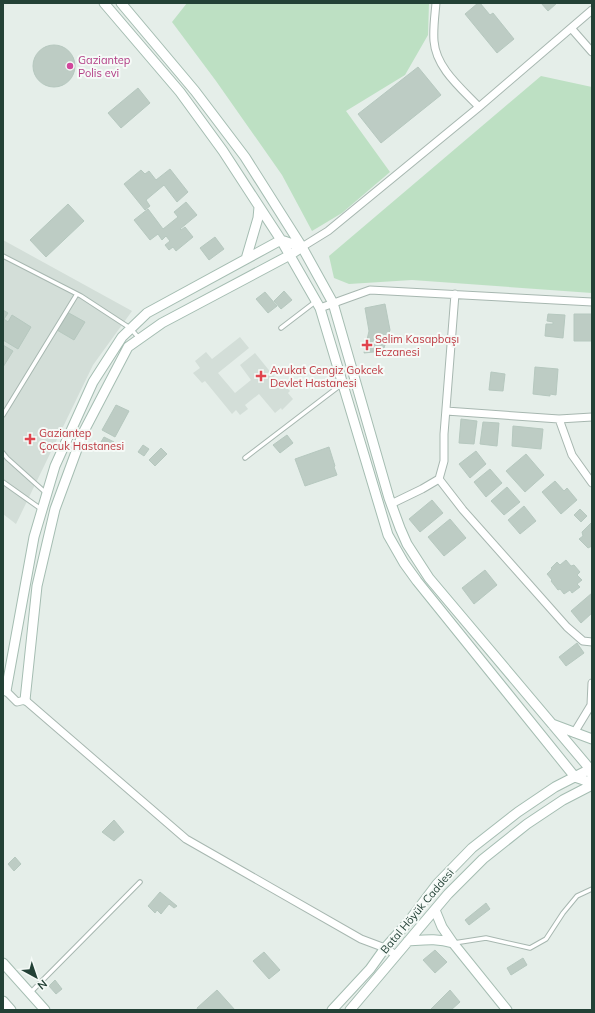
<svg xmlns="http://www.w3.org/2000/svg" width="595" height="1013" font-family="Mulish,sans-serif">
<style>
.built{fill:#d3ded8}
.green{fill:#bde0c3}
.building{fill:#bdccc4;stroke:#b6c8bf}
.lines{fill:none;stroke-linecap:round;stroke-linejoin:round}
.lane-casing{stroke:#a7b7b0;stroke-width:5.5}
.street-casing{stroke:#a7b7b0;stroke-width:9}
.secondary-casing{stroke:#a5bdb2;stroke-width:11}
.lane{stroke:#fff;stroke-width:3.5}
.street{stroke:#fff;stroke-width:7}
.secondary{stroke:#fff;stroke-width:9}
.hotel-dot{fill:#d1479c;stroke:#f5faf7;stroke-width:1.5}
.health-dot{fill:#e0444e;stroke:#f5faf7;stroke-width:1.5}
.labels{text-anchor:middle;dominant-baseline:central;stroke-width:4;stroke-linejoin:round;paint-order:stroke}
.hotel-label{font-size:11px;fill:#b23c85;stroke:#f5faf7;text-anchor:start}
.health-label{font-size:11px;fill:#be3a42;stroke:#f5faf7;text-anchor:start}
.street-label{font-size:11px;fill:#234136;stroke:#f5faf7}
</style>
<rect width="100%" height="100%" fill="#e5eee9"/>
<path class="built" d="M3,240L132,311L93,365L16,524L3,514Z
M240,337L249,348L218,373L235,393L251,380L240,365L255,353L281,385L283,383L290,391L288,393L293,399L282,410L281,408L275,413L259,394L245,405L248,409L240,415L236,410L232,414L205,381L202,383L193,373L200,368L195,361L206,352L212,359Z"/>
<path class="green" d="M187,3H429L428,35L405,75L346,111L390,172L342,213L312,231L282,175L216,81L172,22Z
M541,76L592,87V293L412,280L349,284L334,278L329,256Z"/>
<path class="building" d="M478,3H480L490,15L493,13L514,39L497,53L465,14Z
M541,3H557L548,11Z
M33 66a21 21 0 1 1 42 0a21 21 0 1 1-42 0Z
M418,67L441,95L381,143L358,114Z
M138,88L150,103L121,128L108,113Z
M170,169L188,192L177,202L164,185L146,200L150,206L145,210L124,184L141,170L145,174L149,171L156,180Z
M186,202L197,215L180,229L181,230L185,227L193,237L176,251L173,247L169,250L165,245L170,241L166,236L162,240L158,234L150,240L134,220L148,209L163,229L178,217L174,212Z
M68,204L84,221L46,257L30,240Z
M215,237L224,249L209,260L200,248Z
M284,291L292,300L281,309L274,301Z
M265,292L277,306L268,313L256,299Z
M385,304L390,330L383,351L364,353L369,331L365,308Z
M3,310L8,313L4,319L8,322L12,315L31,327L18,349L3,340Z
M67,312L85,322L74,340L57,330Z
M548,314L565,315L563,338L545,336L546,324H553V322L547,321Z
M574,314H592V341H574Z
M3,345L13,351L3,367Z
M535,367L558,369L556,395L550,394V396L533,394Z
M491,372L505,374L503,391L489,390Z
M116,405L129,411L115,437L102,430Z
M461,419L477,421L474,444L459,443Z
M483,422L499,423L497,446L480,444Z
M513,426L543,429L541,449L512,446Z
M287,435L293,443L280,453L273,445Z
M104,437L114,442L111,447L101,442Z
M143,445L149,449L144,456L138,452Z
M329,447L335,466L334,467L337,475L305,486L295,459Z
M161,448L167,454L155,466L149,460Z
M476,451L486,464L470,478L459,464Z
M526,454L544,475L525,492L506,471Z
M490,469L502,483L486,497L474,482Z
M555,481L564,491L567,488L577,500L561,514L542,492Z
M507,487L520,502L504,515L491,501Z
M432,500L443,513L420,532L409,519Z
M524,506L536,521L520,534L508,520Z
M580,509L587,516L581,522L574,515Z
M450,519L466,538L444,556L428,537Z
M592,522V546L588,548L579,539L583,536L582,532Z
M566,560L571,566L574,565L580,572L577,575L582,580L577,584L580,587L572,593L570,590L564,594L560,589L558,590L551,581L552,580L547,574L552,569L551,568L557,562L560,565Z
M485,570L497,585L474,604L462,588Z
M592,593V613L581,623L571,611Z
M577,643L584,653L566,666L559,657Z
M114,820L124,832L114,841L102,832Z
M15,857L21,864L14,871L8,864Z
M160,892L177,906L174,908L169,904L161,914L157,910L155,913L148,906Z
M486,903L490,909L469,925L465,920Z
M435,950L447,962L435,973L423,960Z
M264,952L280,970L269,979L253,961Z
M523,958L527,965L511,975L507,968Z
M55,980L62,989L56,994L49,986Z
M217,990L235,1010H198L197,1008Z
M450,990L460,1002L451,1010H430Z"/>
<g class="lines">
<g class="lane-casing">
<path id="lane" d="M3,256L81,296L130,328L139,338
M281,328L315,302
M3,415L77,294
M3,453L7,458L46,493
M245,458L342,384
M3,482L41,509
M454,943L486,938L530,948L546,939L563,913L577,896L592,889
M31,992L140,882"/>
</g>
<g class="street-casing">
<path id="street" d="M436,3C435,15 433,28 434,41C436,68 461,88 479,107
M571,28L592,52
M302,247L328,231L479,107L592,10
M320,308L370,290L592,302
M446,411L559,419L592,417
M559,419L572,455L592,483
M439,479L463,510L567,627L583,641L592,642
M391,504L422,489L439,479L444,461V434L455,294
M3,689L6,691L17,702L25,700L186,839L361,939L385,948L396,955
M574,733L591,705L592,683"/>
</g>
<g class="secondary-casing">
<path id="secondary" d="M104,3L180,92L223,151L281,240L320,308L388,535L404,563L417,581L575,777L592,783
M121,3L195,91L245,157L302,247L333,303L389,498L400,528L407,544L429,578L590,769L592,776
M246,259L258,218L259,207
M6,691L34,537L55,466L93,382L122,337L147,313L281,240L302,247
M25,700L37,586L55,509L83,433L128,347L162,323L290,255L302,247
M552,724L592,739
M435,910L442,927L453,943L507,1010
M408,941C424,940 437,938 453,943
M3,963L45,1010
M3,1001L11,1010
M332,1010L370,969L385,948L409,921L437,884L472,848L518,812L555,787L592,768
M350,1010L448,894L483,859L527,824L563,800L592,785"/>
</g>
<use href="#lane" class="lane"/>
<use href="#street" class="street"/>
<use href="#secondary" class="secondary"/>
</g>
<circle class="hotel-dot" cx="70" cy="66" r="4"/>
<g class="health-dot">
<path d="M365 339h4v4h4v4h-4v4h-4v-4h-4v-4h4z"/>
<path d="M259 370h4v4h4v4h-4v4h-4v-4h-4v-4h4z"/>
<path d="M28 433h4v4h4v4h-4v4h-4v-4h-4v-4h4z"/>
</g>
<g class="labels">
<g class="hotel-label">
<text x="78" y="60">Gaziantep<tspan x="78" dy="13">Polis evi</tspan></text>
</g>
<g class="health-label">
<text x="375" y="339">Selim Kasapbaşı<tspan x="375" dy="13">Eczanesi</tspan></text>
<text x="270" y="370">Avukat Cengiz Gokcek<tspan x="270" dy="13">Devlet Hastanesi</tspan></text>
<text x="39" y="433">Gaziantep<tspan x="39" dy="13">Çocuk Hastanesi</tspan></text>
</g>
<g class="street-label">
<text transform="translate(417 911) rotate(-50)">Batal Höyük Caddesi</text>
</g>
</g>
<rect width="595" height="1013" fill="none" stroke="#234136" stroke-width="8"/>
<g transform="translate(36 977) rotate(140)" stroke="#f5faf7" stroke-width="3" paint-order="stroke">
<path d="M0-3L7 15L0 10L-7 15Z" fill="#234136"/>
<text y="-6" font-size="11" font-weight="bold" text-anchor="middle" fill="#234136">N</text>
</g>
</svg>
